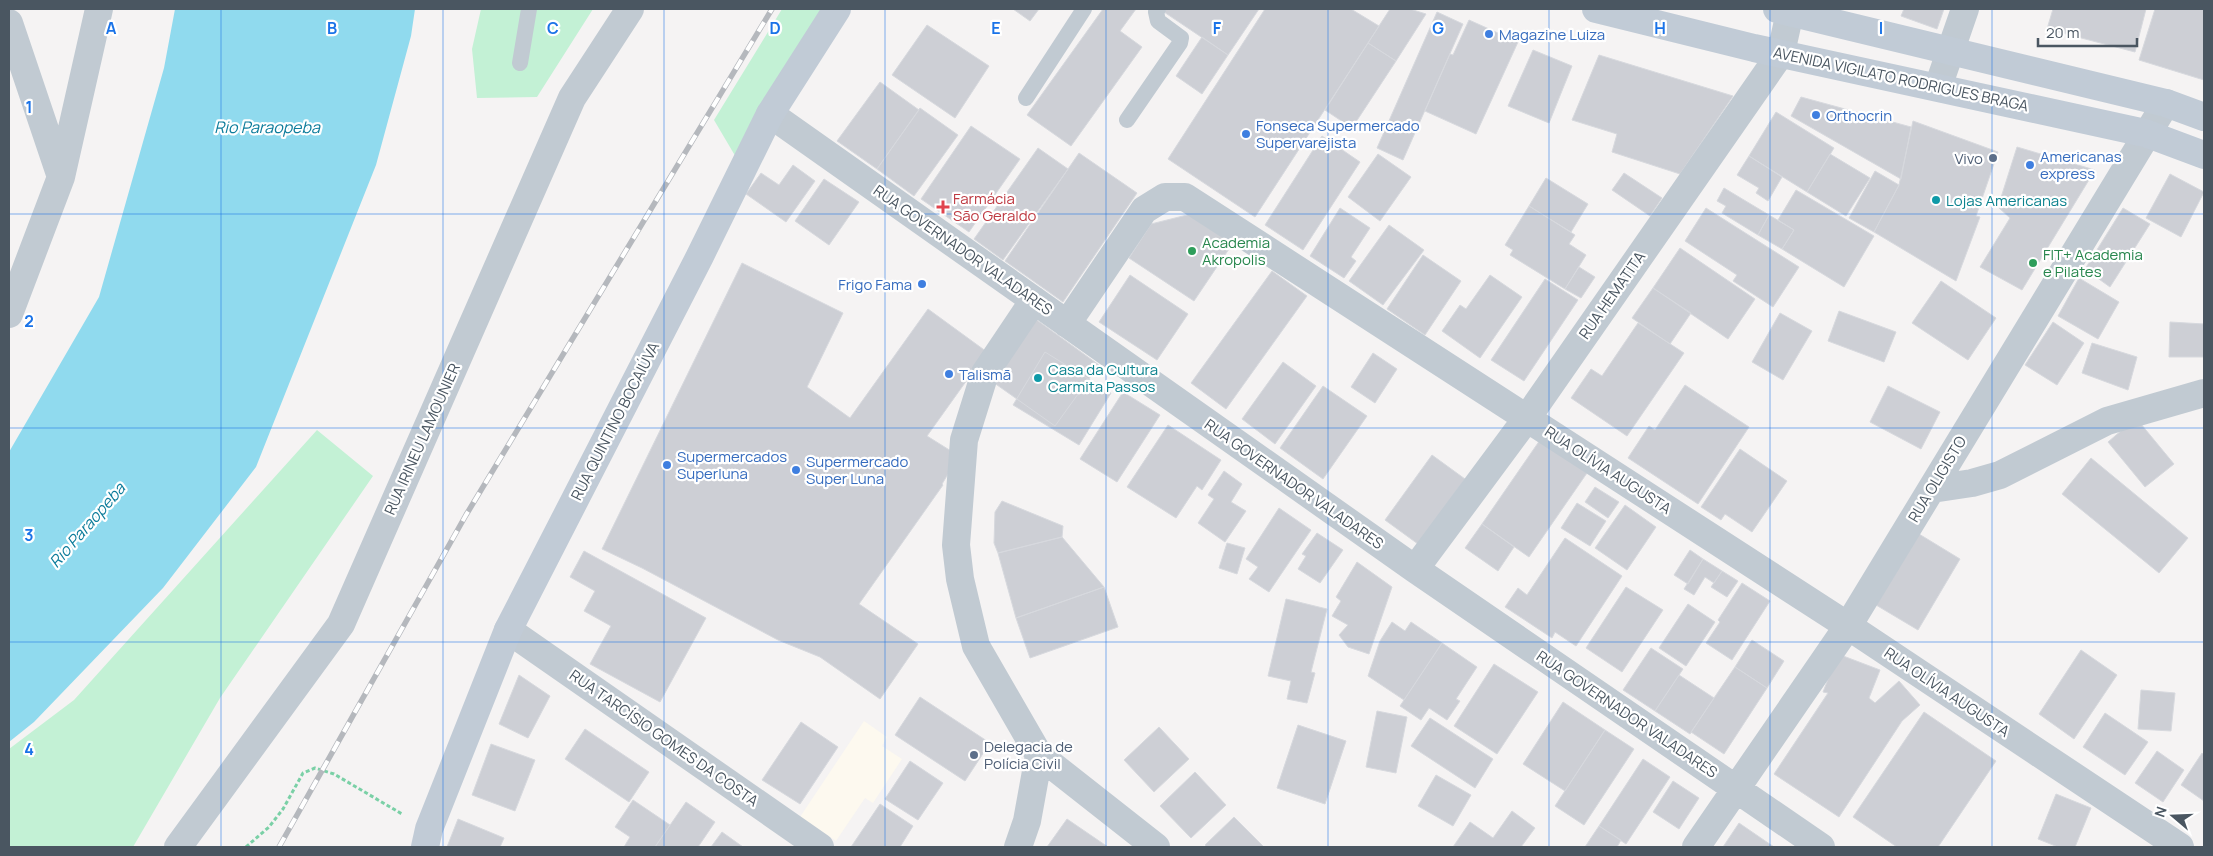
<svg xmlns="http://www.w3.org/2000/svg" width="2213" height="856" font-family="Manrope,sans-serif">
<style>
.commercial{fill:#fdf9ef}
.green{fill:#c3f1d5}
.water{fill:#90daee}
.building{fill:#cdcfd5;stroke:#d7d9de}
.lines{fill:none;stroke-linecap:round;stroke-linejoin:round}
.path{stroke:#7ad0a6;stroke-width:3;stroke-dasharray:4 2.5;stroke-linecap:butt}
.lane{stroke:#c1cad2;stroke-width:16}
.street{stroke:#c1cad2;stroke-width:28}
.secondary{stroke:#c1cbd6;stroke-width:28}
.rail-casing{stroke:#b5b8bd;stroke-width:5.5}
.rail{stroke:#fff;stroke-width:4;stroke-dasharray:11;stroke-linecap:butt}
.grid{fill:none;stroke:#1a73e8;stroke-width:1;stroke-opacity:0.55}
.shop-dot{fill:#3f7fe0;stroke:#fff;stroke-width:2}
.service-dot{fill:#5c6f8a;stroke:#fff;stroke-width:2}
.culture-dot{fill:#0f9aa8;stroke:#fff;stroke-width:2}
.health-dot{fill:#e0444e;stroke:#fff;stroke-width:2}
.leisure-dot{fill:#2e9e5b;stroke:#fff;stroke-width:2}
.labels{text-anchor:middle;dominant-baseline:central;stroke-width:4.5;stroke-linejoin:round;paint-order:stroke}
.shop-label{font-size:15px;fill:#366cbe;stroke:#fff;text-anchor:start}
.street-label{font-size:15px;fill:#4a5661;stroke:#fff}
.service-label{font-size:15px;fill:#4e5e75;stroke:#fff;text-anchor:end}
.health-label{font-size:15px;fill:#be3a42;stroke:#fff;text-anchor:start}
.culture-label{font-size:15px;fill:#0d838f;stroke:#fff;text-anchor:start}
.leisure-label{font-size:15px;fill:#27864d;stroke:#fff;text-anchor:start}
.water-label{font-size:16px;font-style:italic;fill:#0c7c9b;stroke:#fff}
.grid-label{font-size:16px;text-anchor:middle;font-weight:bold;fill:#1a73e8;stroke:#fff;stroke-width:4.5;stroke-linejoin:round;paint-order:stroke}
</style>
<rect width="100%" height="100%" fill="#f5f3f3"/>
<path class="commercial" d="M864,721L887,737L882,746L902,759L873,803L865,798L836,841L800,817Z"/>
<path class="green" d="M481,9H593L537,97L477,98L472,49Z
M782,9H825L737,159L714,120Z
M317,430L373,476L220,698L133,847H9V749L74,700Z"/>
<path class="water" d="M175,9H415L411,36L376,165L256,467L163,588L34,722L9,742V452L99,297L164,68Z"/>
<path class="building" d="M1013,9H1039L1030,21Z
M1103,9H1136L1120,31L1142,47L1071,146L1027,115Z
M1166,9H1259L1228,55L1164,12Z
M1265,9H1351L1379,26L1255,217L1168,159Z
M1390,9H1410L1426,14L1396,61L1368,43Z
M1904,9H1944L1937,29L1901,16Z
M2053,9H2146L2135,52L2047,29Z
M2155,9H2204V80L2139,60Z
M1437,12L1463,24L1403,160L1377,148Z
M1469,20L1518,42L1476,134L1425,111L1450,54L1453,55Z
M927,25L989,66L955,118L892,75Z
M1202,37L1228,55L1202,94L1176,76Z
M1368,43L1396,61L1352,128L1325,110Z
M1533,50L1572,66L1549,123L1508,106Z
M1599,55L1733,96L1680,174L1612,152L1617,134L1572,120Z
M880,82L919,110L877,169L837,141Z
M1801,97L1911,127L1901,179L1791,116Z
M920,108L958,135L914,196L877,169Z
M1776,112L1834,148L1807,192L1749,156Z
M1913,121L1998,152L1976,216L1980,217L1956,281L1874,232L1899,185Z
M971,126L1020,159L969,232L921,199Z
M1322,136L1360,162L1303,250L1265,225Z
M2017,147L2095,170L2022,290L1980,267L2010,218L1998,207Z
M1038,148L1068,169L1003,260L974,239Z
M1079,153L1137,193L1063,302L1005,261Z
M1378,154L1411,177L1380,221L1348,197Z
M1830,154L1870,178L1846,216L1807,192Z
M1749,156L1782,177L1768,201L1756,193L1759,188L1737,175Z
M793,165L815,181L786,222L746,194L761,173L779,185Z
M1875,171L1899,185L1874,232L1849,218Z
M1624,173L1662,198L1650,216L1612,190Z
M2170,174L2204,192L2181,237L2146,218Z
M1546,178L1588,204L1571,232L1529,206Z
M824,179L859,202L829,245L795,221Z
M1724,188L1769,215L1758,235L1722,213L1726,206L1717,201Z
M1796,190L1874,236L1844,287L1782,249L1794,230L1778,220Z
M1529,206L1575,235L1569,244L1586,255L1565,289L1510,255L1513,250L1505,245Z
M1340,208L1370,228L1351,257L1356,261L1344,278L1310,256Z
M1706,208L1799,267L1773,307L1733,281L1737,275L1685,241Z
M2123,208L2150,224L2110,287L2085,269Z
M1195,213L1235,240L1194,301L1129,258L1151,224Z
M1769,215L1794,230L1782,249L1758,235Z
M1389,225L1424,250L1383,305L1349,281Z
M1680,248L1755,299L1728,339L1653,288Z
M1423,255L1461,281L1425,335L1387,309Z
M742,263L843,313L807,387L850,418L928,309L987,352L927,436L959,456L942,484L943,485L859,604L918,644L880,699L820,657L778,640L642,568L602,549Z
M1579,267L1595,277L1581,298L1565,289Z
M1272,271L1307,296L1226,409L1191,383Z
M1130,275L1188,314L1157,360L1099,322Z
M1490,275L1522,297L1480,358L1442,331L1460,305L1466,309Z
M2079,278L2119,302L2098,339L2058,316Z
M1545,279L1578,300L1524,381L1491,360Z
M1941,281L1996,318L1968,360L1912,323Z
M1653,288L1691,313L1670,344L1632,318Z
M1839,311L1896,332L1884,362L1828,341Z
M1780,313L1812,331L1783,380L1752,362Z
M1034,318L1099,365L1055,426L990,380Z
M2053,322L2084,343L2057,385L2025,365Z
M2170,322L2204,324V357H2169Z
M1638,323L1684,353L1627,436L1571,398L1591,369L1602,376Z
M2092,343L2137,357L2128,390L2082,373Z
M1045,352L1111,393L1079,445L1013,405Z
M1373,353L1397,369L1375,403L1351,387Z
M1283,362L1316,386L1275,444L1242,419Z
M1685,385L1749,427L1698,504L1628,458L1649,426L1655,430Z
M1323,386L1367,416L1323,479L1280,448Z
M1888,386L1940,412L1921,449L1870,422Z
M1123,392L1160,415L1117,482L1080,459Z
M2136,418L2174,464L2145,487L2108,442Z
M1168,425L1221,460L1202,490L1197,486L1176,518L1127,487Z
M1540,440L1587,473L1529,557L1482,524Z
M1740,449L1787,481L1752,532L1725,514L1721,520L1701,507Z
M1432,455L1465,479L1418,544L1385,520Z
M2091,458L2188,538L2159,573L2062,494Z
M1224,471L1242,484L1231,502L1246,511L1225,542L1198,523L1214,499L1208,495Z
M1595,487L1619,502L1608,518L1585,502Z
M1002,501L1063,526L1062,537L998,553L994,543L995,512Z
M1577,503L1606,521L1590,546L1561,528Z
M1625,505L1656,527L1627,570L1595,548Z
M1279,508L1311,530L1269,592L1249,579L1258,567L1246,559Z
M1482,524L1514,547L1498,571L1465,548Z
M1317,533L1343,550L1320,583L1298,569L1306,556L1302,554Z
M1919,534L1960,559L1918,630L1876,605Z
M1062,537L1104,587L1016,618L998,553Z
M1565,538L1622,576L1576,646L1555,632L1552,638L1505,607L1518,588L1527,595Z
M1227,543L1245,548L1237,574L1219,568Z
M1690,550L1703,559L1688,584L1674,575Z
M584,551L706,618L660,702L590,664L611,626L584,611L595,591L570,577Z
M1703,559L1722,571L1714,583L1705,577L1694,595L1684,589Z
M1357,562L1392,587L1369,654L1348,647L1339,635L1348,625L1332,616L1341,601L1336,597Z
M1722,571L1738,581L1727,597L1711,587Z
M1742,583L1770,601L1732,660L1706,643L1720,622L1718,620Z
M1104,587L1118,627L1030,658L1016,618Z
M1626,587L1663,610L1622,672L1586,648Z
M1286,599L1327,609L1311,672L1315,673L1307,703L1287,699L1291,681L1268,676Z
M1688,604L1715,622L1686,666L1659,648Z
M1392,622L1405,631L1411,622L1442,643L1404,700L1368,676L1380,641Z
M1752,640L1784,661L1767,688L1735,667Z
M1442,643L1477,667L1456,699L1460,701L1447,720L1429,708L1421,720L1400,706Z
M1651,648L1683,669L1655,711L1623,690Z
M2081,650L2117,675L2074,739L2039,714Z
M1838,654L1880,670L1869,698L1875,703L1899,681L1920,705L1902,721L1839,817L1774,774L1828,693L1823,692Z
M1494,664L1538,692L1497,754L1454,726Z
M1735,667L1767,688L1724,754L1691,732Z
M519,675L550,696L528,738L499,724Z
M1679,675L1714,698L1690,734L1655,711Z
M2141,690L2175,693L2171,731L2138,729Z
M920,697L990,743L965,781L895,735Z
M1563,702L1605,730L1565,791L1523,764Z
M1377,711L1407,717L1396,773L1366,767Z
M1924,712L1996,761L1938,847H1897L1853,817Z
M2105,713L2148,742L2125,775L2083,747Z
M1430,718L1493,759L1475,788L1411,746Z
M801,722L838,747L800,804L762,780Z
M1298,725L1346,741L1325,804L1277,788Z
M1159,727L1189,759L1154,792L1124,760Z
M585,729L649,772L629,802L565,759Z
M1605,730L1634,749L1584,825L1555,806Z
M491,744L535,760L515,811L472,795Z
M2157,751L2184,770L2163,802L2135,783Z
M2202,753L2204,755V801L2181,785Z
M1643,759L1670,777L1626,844L1599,826Z
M910,761L943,783L918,820L885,799Z
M1195,772L1226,805L1191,838L1160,806Z
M1436,775L1471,795L1453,826L1418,806Z
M1673,781L1699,798L1679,829L1653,812Z
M2056,794L2091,808L2075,847H2058L2038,839Z
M633,800L670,825L655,847H624L630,837L615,827Z
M686,802L715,822L698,847H655Z
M880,804L913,826L900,847H851Z
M1512,811L1535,828L1521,847H1453L1470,822L1493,838Z
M1234,817L1264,847H1207L1205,845Z
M458,819L504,838L500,847H447Z
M1067,819L1108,847H1047Z
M1739,823L1774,847H1723Z
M1599,826L1621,840L1617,847H1585Z
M722,832L743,847H711Z"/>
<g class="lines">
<path class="path" d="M246,847L269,827L283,809L303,773L315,768L334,774L402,814"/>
<path class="lane" d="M520,63L529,9
M1026,98L1084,9
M1127,120L1180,43L1181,38L1158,21L1156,12L1158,9"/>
<path class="street" d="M9,23L61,177
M1938,87L1965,9
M770,114L1415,569L1821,847
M9,314L61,177L99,9
M1067,324L1144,210L1165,197H1185L1848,626L2180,847
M1932,489L1972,483L2000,475L2107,421L2204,393
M1415,569L1527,418L1781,53L1790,12
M508,630L820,847
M1039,755L1156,847
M178,847L341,624L572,98L630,9
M1018,847L1027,821L1039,755L976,646L960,579L956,545L964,440L985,373L1034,300
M1696,847L1848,626L2166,103"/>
<path class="secondary" d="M1596,9L1754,48L2145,133L2204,155
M1777,9L2166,103L2204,117
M425,847L429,829L508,630L700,256L770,114L837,9"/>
<g class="rail-casing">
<path id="rail" d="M279,847L466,515L772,9"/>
</g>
<use href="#rail" class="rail"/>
</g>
<path class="grid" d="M221,9V847M443,9V847M664,9V847M885,9V847M1106,9V847M1328,9V847M1549,9V847M1770,9V847M1992,9V847M9,214H2204M9,428H2204M9,642H2204"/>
<g class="shop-dot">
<circle cx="1489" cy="34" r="5"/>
<circle cx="1816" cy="115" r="5"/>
<circle cx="1246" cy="134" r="5"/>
<circle cx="2030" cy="165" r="5"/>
<circle cx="922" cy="284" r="5"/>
<circle cx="949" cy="374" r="5"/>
<circle cx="667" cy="465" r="5"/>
<circle cx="796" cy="470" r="5"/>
</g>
<g class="service-dot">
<circle cx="1993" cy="158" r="5"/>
<circle cx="974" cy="755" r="5"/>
</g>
<g class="culture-dot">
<circle cx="1936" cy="200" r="5"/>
<circle cx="1038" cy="378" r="5"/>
</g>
<path class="health-dot" d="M940.5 199.5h5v5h5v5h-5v5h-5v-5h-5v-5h5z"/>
<g class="leisure-dot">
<circle cx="1192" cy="251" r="5"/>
<circle cx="2033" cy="263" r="5"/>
</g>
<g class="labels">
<g class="shop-label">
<text x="1499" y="34">Magazine Luiza</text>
<text x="1826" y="115">Orthocrin</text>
<text x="1256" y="125">Fonseca Supermercado<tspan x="1256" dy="17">Supervarejista</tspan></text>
<text x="2040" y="156">Americanas<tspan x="2040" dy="17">express</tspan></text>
<text x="912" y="284" text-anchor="end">Frigo Fama</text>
<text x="959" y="374">Talismã</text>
<text x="677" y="456">Supermercados<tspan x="677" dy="17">Superluna</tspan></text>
<text x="806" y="461">Supermercado<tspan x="806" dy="17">Super Luna</tspan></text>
</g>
<g class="street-label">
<text transform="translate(1901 79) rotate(12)">AVENIDA VIGILATO RODRIGUES BRAGA</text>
<text transform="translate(963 250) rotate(35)">RUA GOVERNADOR VALADARES</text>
<text transform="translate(1612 295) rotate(-55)">RUA HEMATITA</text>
<text transform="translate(615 421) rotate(-63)">RUA QUINTINO BOCAIÚVA</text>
<text transform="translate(422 439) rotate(-66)">RUA IRINEU LAMOUNIER</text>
<text transform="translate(1608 470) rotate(33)">RUA OLÍVIA AUGUSTA</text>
<text transform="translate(1937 479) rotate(-59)">RUA OLIGISTO</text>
<text transform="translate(1294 484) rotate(35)">RUA GOVERNADOR VALADARES</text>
<text transform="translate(1947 692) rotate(34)">RUA OLÍVIA AUGUSTA</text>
<text transform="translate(1627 714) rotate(34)">RUA GOVERNADOR VALADARES</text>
<text transform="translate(664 738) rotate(35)">RUA TARCÍSIO GOMES DA COSTA</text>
</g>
<g class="service-label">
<text x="1983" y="158">Vivo</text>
<text x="984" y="746" text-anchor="start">Delegacia de<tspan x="984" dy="17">Polícia Civil</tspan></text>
</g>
<g class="health-label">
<text x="953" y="198">Farmácia<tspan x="953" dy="17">São Geraldo</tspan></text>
</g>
<g class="culture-label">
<text x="1946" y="200">Lojas Americanas</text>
<text x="1048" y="369">Casa da Cultura<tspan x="1048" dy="17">Carmita Passos</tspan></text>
</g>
<g class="leisure-label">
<text x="1202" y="242">Academia<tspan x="1202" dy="17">Akropolis</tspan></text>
<text x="2043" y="254">FIT+ Academia<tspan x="2043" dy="17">e Pilates</tspan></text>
</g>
<g class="water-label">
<text x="267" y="127">Rio Paraopeba</text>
<text transform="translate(87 525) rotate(-49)">Rio Paraopeba</text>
</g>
</g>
<g class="grid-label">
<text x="111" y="34">A</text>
<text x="332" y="34">B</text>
<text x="553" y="34">C</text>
<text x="775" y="34">D</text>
<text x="996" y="34">E</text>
<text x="1217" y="34">F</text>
<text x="1438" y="34">G</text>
<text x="1660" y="34">H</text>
<text x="1881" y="34">I</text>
<text x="29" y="113">1</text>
<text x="29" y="327">2</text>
<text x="29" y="541">3</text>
<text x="29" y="755">4</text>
</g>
<rect width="2213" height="856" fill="none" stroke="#4a5661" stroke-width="20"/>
<g transform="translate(2173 816) rotate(289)" stroke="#ffffff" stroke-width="4" paint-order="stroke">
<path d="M0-4L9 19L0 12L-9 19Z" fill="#4a5661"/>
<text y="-8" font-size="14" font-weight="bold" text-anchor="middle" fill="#4a5661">N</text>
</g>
<path d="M2038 38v8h99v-8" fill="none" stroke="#4a5661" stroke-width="2.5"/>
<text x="2046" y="38" font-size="15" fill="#4a5661" stroke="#ffffff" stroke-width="4" paint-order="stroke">20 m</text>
</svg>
